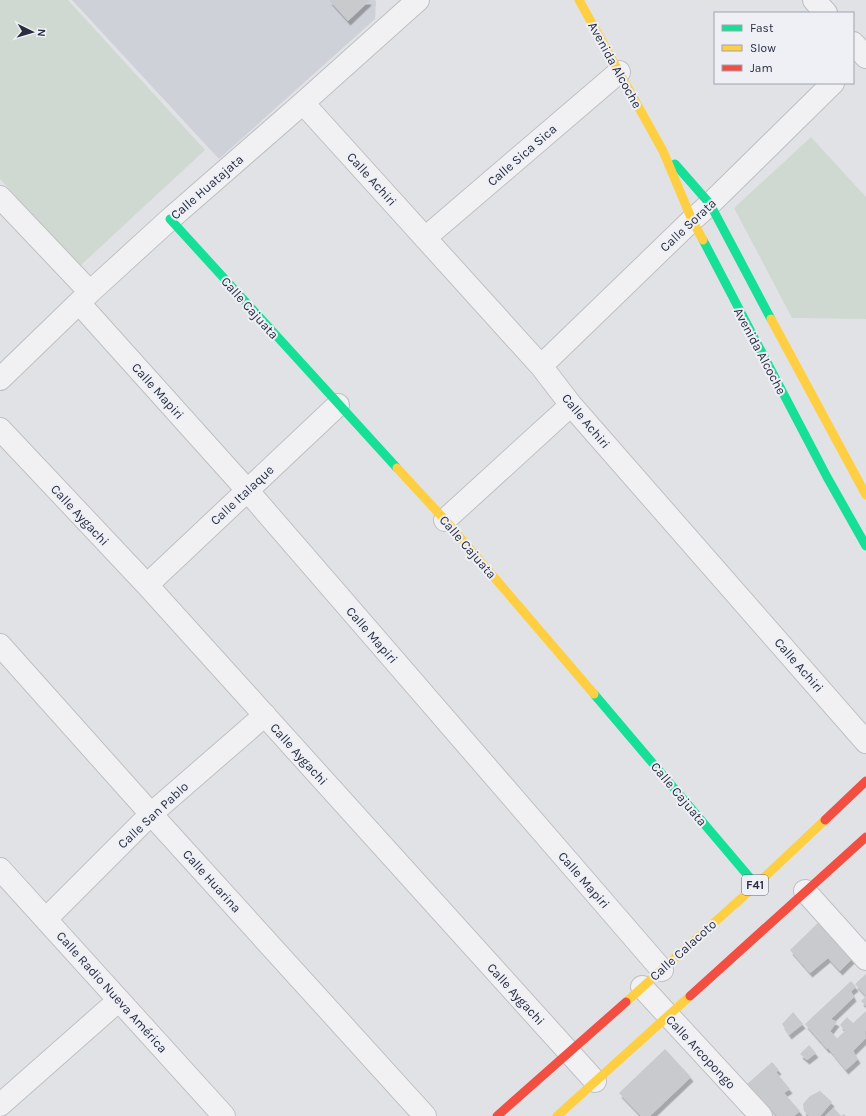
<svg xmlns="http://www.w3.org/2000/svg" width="866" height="1116" font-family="Karla,sans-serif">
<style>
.built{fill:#cfd1d9}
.green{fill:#d0d9d1}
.building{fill:#c9cace;filter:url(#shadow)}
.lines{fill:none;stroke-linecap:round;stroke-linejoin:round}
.street-casing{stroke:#bfc0c4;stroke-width:24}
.street{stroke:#f1f1f3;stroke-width:22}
.fast{stroke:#16e098;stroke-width:9}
.slow{stroke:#ffcf43;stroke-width:9}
.jam{stroke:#f24e42;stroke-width:9}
.labels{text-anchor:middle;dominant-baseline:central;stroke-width:4;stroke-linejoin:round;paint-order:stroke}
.shield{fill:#eef0f6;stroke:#636876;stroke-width:1}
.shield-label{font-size:12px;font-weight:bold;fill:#282d3f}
.street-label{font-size:13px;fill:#282d3f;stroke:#eef0f6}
</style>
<defs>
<filter id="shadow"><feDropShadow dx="2.5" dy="4.5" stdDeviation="0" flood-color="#0004"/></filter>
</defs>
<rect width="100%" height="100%" fill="#e1e2e6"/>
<path class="built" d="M72,0H375L376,2L375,19L219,159Z"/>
<path class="green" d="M0,0H68L205,150L80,266L0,179Z
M811,137L866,197V319L792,318L734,208Z"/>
<path class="building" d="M329,0H368L369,1L348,21Z
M821,920L854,957L840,971L828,958L810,973L790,950Z
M866,974V1006L861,1001L866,996L855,984Z
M851,981L856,987L851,991L854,997L831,1019L837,1022L830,1031L837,1038L829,1046L845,1031L840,1025L847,1017L853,1023L866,1011V1030L865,1032L866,1038L853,1051L858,1059L846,1070L828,1048L827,1049L805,1024Z
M793,1012L803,1024L789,1035L782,1024Z
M809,1045L816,1053L807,1060L800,1054Z
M665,1049L691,1077L650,1116H641L619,1093Z
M772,1062L779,1070L776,1072L790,1089L784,1093L800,1111L794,1116H777L769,1107L766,1109L746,1085Z
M820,1091L832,1102L820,1116H809L804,1111L803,1104L810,1096Z
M834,1108L841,1116L844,1114L846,1116H825Z"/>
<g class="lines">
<g class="street-casing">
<path id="street" d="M814,0L826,13
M853,43L866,57
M303,103L541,366L571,405L866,742
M0,197L90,292
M425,238L619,72
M79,303L247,490L662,970
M541,366L692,220L710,204L833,83
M0,379L90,292L170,219L303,103L418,0
M0,429L147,585L595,1081
M445,520L571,405
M147,585L338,405
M0,645L151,814L425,1116
M0,869L224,1116
M805,891L866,959
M46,919L151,814L265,715
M642,987L761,1116
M0,1105L119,1000"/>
</g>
<use href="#street" class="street"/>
<path class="fast" d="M675,164L710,204L771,319
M170,219L397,468
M703,240L827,477L866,546
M594,694L756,885"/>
<path class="slow" d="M579,0L663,151L692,220L703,240
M771,319L866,495
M397,468L445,520L594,694
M626,1002L756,885L825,820
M557,1116L690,996"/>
<path class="jam" d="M825,820L866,781
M690,996L866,837
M497,1116L626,1002"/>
</g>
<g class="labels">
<rect class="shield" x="742" y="875" width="26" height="20" rx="3"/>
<g class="shield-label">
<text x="755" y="885">F41</text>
</g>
<g class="street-label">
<text transform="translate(615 65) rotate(61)">Avenida Alcoche</text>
<text transform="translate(522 155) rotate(-41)">Calle Sica Sica</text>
<text transform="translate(372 179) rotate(48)">Calle Achiri</text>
<text transform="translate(207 187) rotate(-41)">Calle Huatajata</text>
<text transform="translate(688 225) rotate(-43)">Calle Sorata</text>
<text transform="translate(250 308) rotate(48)">Calle Cajuata</text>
<text transform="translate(760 351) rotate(62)">Avenida Alcoche</text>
<text transform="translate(158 391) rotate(48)">Calle Mapiri</text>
<text transform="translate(586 421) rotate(50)">Calle Achiri</text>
<text transform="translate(242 495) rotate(-43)">Calle Italaque</text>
<text transform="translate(80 515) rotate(47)">Calle Aygachi</text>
<text transform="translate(468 547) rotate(49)">Calle Cajuata</text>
<text transform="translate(372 635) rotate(49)">Calle Mapiri</text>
<text transform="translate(799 665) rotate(49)">Calle Achiri</text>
<text transform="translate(299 754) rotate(48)">Calle Aygachi</text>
<text transform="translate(679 794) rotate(50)">Calle Cajuata</text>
<text transform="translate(153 815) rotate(-43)">Calle San Pablo</text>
<text transform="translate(584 880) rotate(49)">Calle Mapiri</text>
<text transform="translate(212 881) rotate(48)">Calle Huarina</text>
<text transform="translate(683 950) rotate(-42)">Calle Calacoto</text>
<text transform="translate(112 992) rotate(48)">Calle Radio Nueva América</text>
<text transform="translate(516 994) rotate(48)">Calle Aygachi</text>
<text transform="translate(701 1052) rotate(47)">Calle Arcopongo</text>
</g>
</g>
<rect x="714" y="12" width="140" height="72" fill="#eef0f6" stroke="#9fa2ad"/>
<rect x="722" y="25" width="20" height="6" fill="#16e098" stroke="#9fa2ad"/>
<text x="750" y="32" font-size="12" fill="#282d3f">Fast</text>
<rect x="722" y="45" width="20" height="6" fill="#ffcf43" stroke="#9fa2ad"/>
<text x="750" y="52" font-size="12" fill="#282d3f">Slow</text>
<rect x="722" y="65" width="20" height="6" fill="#f24e42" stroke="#9fa2ad"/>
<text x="750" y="72" font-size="12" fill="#282d3f">Jam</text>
<g transform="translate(32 32) rotate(95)" stroke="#eef0f6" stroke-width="3" paint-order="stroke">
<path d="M0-3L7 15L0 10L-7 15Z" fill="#282d3f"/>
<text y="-6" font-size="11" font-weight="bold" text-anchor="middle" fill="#282d3f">N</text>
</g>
</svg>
